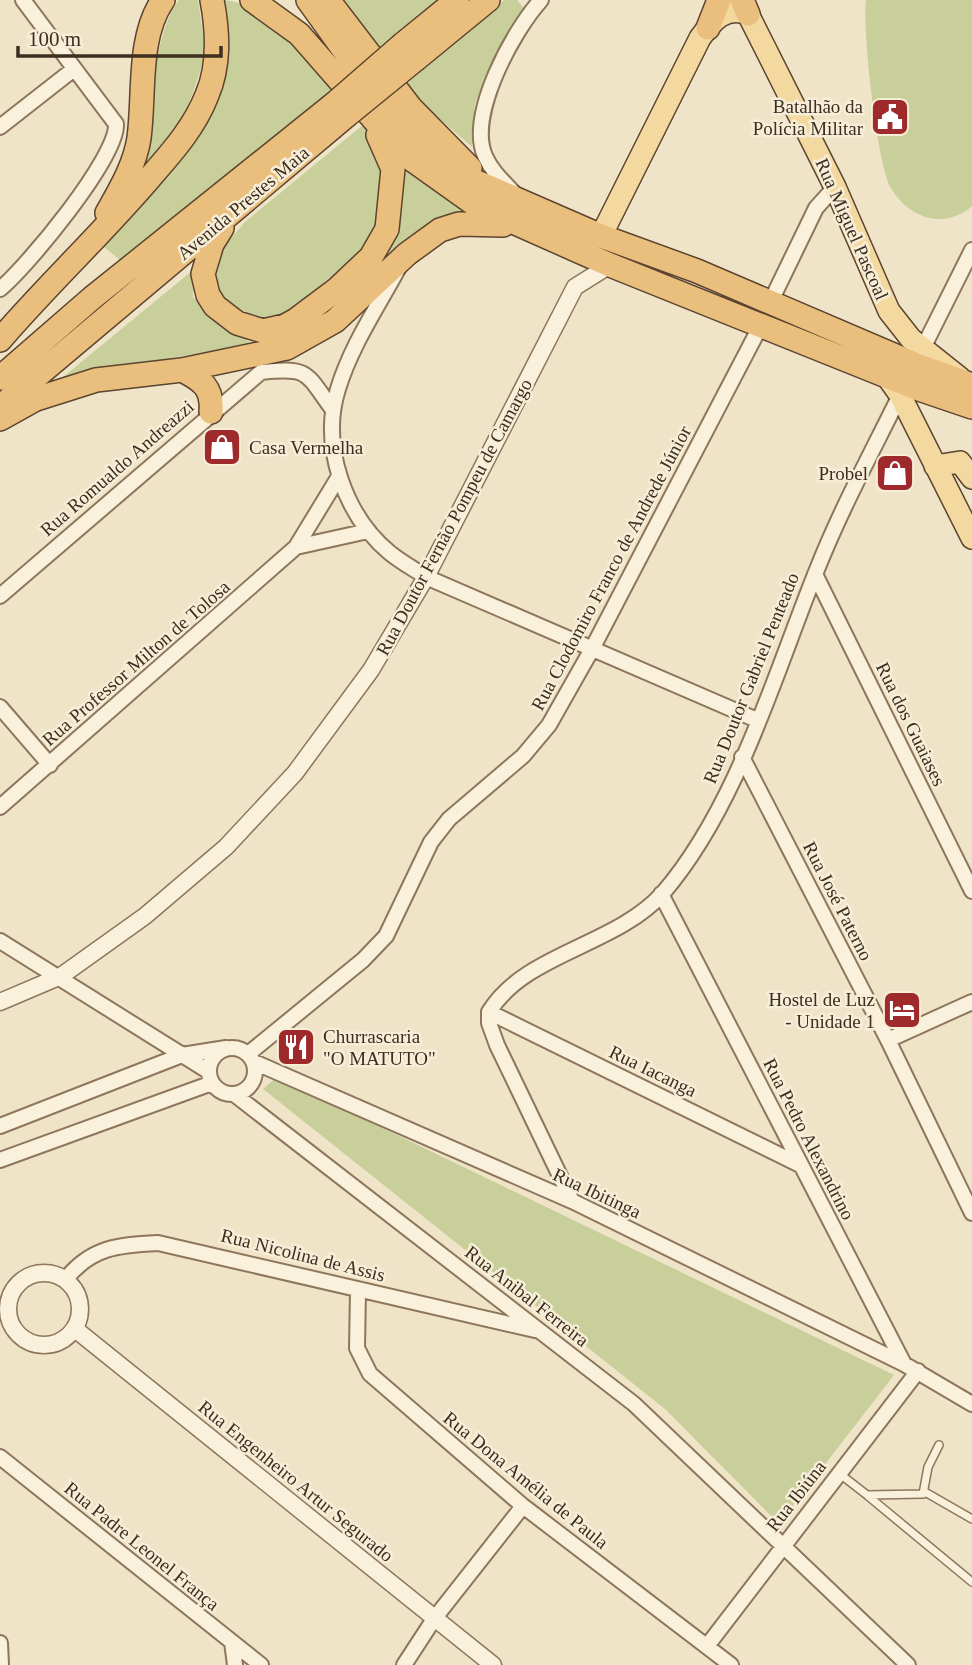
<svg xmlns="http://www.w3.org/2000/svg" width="972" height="1665" font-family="'Times New Roman',serif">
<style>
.green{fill:#c9cf9b}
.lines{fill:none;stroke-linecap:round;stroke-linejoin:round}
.service-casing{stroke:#8d765c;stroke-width:10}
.minor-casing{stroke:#8d765c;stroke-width:18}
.tertiary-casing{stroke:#8d765c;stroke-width:19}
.primary-casing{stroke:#5b4430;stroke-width:24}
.trunk-casing{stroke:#5b4430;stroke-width:26}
.service{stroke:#faf1dc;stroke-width:7}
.minor{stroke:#faf1dc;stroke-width:14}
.tertiary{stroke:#faf1dc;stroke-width:16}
.primary{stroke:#f3d9a0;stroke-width:21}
.trunk{stroke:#eabe7c;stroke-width:23}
.trunk-bridge-casing{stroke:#5b4430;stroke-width:26;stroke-linecap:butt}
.trunk-bridge{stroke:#eabe7c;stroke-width:23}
.labels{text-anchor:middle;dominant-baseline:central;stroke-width:5;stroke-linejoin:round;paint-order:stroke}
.poi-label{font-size:19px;fill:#3d2e20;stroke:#f7eed8;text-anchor:end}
.street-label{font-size:19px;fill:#3d2e20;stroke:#f7eed8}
</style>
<rect width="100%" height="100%" fill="#f0e4c8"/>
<path class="green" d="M179,0H198L206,55L183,120L140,173C144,134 155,28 179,0Z
M219,0C268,0 305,55 335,89L242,166L120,260L103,246L168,172L213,111L222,68Z
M336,0H440L378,50Z
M504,0H517L524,8L497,54L475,104L472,147L403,87Z
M866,0H972V206C945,230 909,219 891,188C877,165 862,28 866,0Z
M364,124L386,172L379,228L362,249L289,313L272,321L254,319L227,305L214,282L221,250L245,222Z
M401,161L424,183L471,215C438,221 411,229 388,255L400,206Z
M193,270V297L218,323L253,344L63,377Z
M277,1077L894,1375L779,1524L665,1409L263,1089Z"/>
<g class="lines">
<g class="service-casing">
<path id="service" d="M840,1474L867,1495L923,1494L928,1467L939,1445
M925,1492L972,1519
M868,1496L972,1582"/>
</g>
<g class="minor-casing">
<path id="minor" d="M0,127L74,69
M515,194C504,182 492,172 485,156C467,115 513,31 541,0
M398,269C377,308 351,346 338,389C320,446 345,516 390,553C401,562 414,569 426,577L757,720
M0,289C27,267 118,157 116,124L23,0
M771,301L816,208L835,187
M923,348L972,250
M296,547L368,531
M815,574L972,891
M0,596L261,372C310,367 305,372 333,410
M0,707L50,765
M742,757L888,1040L972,1213
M0,807L296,547L338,478
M661,894L904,1364
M0,941L208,1071
M489,1012L800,1165
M888,1040L972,1002
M209 1071a23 23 0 1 1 46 0a23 23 0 1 1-46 0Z
M248,1054L363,960L386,936L431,842L449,819L523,756L549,725L592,649L761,325
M254,1062L572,1201L904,1364L972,1404
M234,1094L634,1404L908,1665
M0,1126L182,1055L226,1048
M0,1160L212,1083
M572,1201L497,1045L489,1023V1012C525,953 616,946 663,893C737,807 774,676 816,572C840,511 871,454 900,395
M65,1280C91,1247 118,1245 158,1243L535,1330
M358,1290L357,1348L370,1374L523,1506L731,1665
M0,1457L261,1665
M232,1642L235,1665
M0,1643L1,1665
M707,1646L918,1371
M404,1665L434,1619L523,1506"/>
</g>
<g class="tertiary-casing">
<path id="tertiary" d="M0,1002L61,976L145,916L226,847L295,773L371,670L426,577L575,287L610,265
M8 1309a36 36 0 1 1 72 0a36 36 0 1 1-72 0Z
M75,1329L493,1665"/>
</g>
<g class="primary-casing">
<path id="primary" d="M601,236L700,38C712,21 726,5 748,14L835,187L889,311L911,339L960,378
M886,375L900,395L972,538
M935,466L960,462L972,478"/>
</g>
<g class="trunk-casing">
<path id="trunk" d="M252,0L299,34L404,154L477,206L610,265L919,389L972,407
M308,0L387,110L438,159L470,179L601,236L697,271L919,366L972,385
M328,0L410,107L470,168
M742,0L748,14
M708,28L719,0
M403,44L457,0
M416,59L488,0
M107,213C120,190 135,165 139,138C145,94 137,38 163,0
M222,228L212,244L203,274L208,295L215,306L237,323L263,331L285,326L296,320L336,290L371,257L387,229L393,169L378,135
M0,340C49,283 104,232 153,174C174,150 195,126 207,95C220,65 218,32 212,0
M182,370C202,380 213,388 211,412
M0,378L92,298L334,104
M0,407L346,116
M0,419L36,399L96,380L182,370L287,348L335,321L407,254L440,230L459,224L503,225"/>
</g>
<use href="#service" class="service"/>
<use href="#minor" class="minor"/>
<use href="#tertiary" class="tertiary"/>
<use href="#primary" class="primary"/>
<use href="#trunk" class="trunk"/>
<g class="trunk-bridge-casing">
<path id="trunk-bridge" d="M334,104L403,44
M346,116L416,59"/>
</g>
<use href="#trunk-bridge" class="trunk-bridge"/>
</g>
<defs>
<g id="civic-square" transform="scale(2.0125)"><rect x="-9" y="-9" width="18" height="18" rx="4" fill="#9e2a2b" stroke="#f7eed8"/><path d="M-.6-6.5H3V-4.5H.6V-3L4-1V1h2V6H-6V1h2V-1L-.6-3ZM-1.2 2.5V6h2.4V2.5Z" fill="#fff"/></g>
<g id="shop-square" transform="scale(2.0125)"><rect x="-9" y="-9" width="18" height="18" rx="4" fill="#9e2a2b" stroke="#f7eed8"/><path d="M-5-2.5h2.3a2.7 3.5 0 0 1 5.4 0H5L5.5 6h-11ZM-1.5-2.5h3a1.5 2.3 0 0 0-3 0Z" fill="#fff"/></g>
<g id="hotel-square" transform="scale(2.0125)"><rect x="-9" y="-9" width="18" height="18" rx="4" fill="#9e2a2b" stroke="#f7eed8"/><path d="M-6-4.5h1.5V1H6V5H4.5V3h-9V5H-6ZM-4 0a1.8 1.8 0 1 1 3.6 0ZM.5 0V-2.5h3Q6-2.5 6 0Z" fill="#fff"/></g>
<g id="restaurant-square" transform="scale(2.0125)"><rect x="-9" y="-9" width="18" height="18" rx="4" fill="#9e2a2b" stroke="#f7eed8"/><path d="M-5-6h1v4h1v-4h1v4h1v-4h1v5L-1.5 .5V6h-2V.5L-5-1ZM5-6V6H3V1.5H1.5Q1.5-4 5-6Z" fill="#fff"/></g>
</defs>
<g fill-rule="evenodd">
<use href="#civic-square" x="890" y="117"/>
<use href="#shop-square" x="222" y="447"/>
<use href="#shop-square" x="895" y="473"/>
<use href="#hotel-square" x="902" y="1010"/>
<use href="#restaurant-square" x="296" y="1047"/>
</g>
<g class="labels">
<g class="poi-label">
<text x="863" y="106">Batalhão da<tspan x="863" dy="22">Polícia Militar</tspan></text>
<text x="249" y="447" text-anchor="start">Casa Vermelha</text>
<text x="868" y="473">Probel</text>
<text x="875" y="999">Hostel de Luz<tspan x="875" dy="22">- Unidade 1</tspan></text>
<text x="323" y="1036" text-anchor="start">Churrascaria<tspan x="323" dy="22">"O MATUTO"</tspan></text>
</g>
<g class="street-label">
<text transform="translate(243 203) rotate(-40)">Avenida Prestes Maia</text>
<text transform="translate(852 229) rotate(66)">Rua Miguel Pascoal</text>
<text transform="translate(117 468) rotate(-41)">Rua Romualdo Andreazzi</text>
<text transform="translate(454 517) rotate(-62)">Rua Doutor Fernão Pompeu de Camargo</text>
<text transform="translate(611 568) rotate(-62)">Rua Clodomiro Franco de Andrede Júnior</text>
<text transform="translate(136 663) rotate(-41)">Rua Professor Milton de Tolosa</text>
<text transform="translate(751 678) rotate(-68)">Rua Doutor Gabriel Penteado</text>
<text transform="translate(911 724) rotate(64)">Rua dos Guaiases</text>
<text transform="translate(838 901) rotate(63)">Rua José Paterno</text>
<text transform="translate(653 1071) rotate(26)">Rua Iacanga</text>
<text transform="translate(809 1139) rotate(63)">Rua Pedro Alexandrino</text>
<text transform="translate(597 1193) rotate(25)">Rua Ibitinga</text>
<text transform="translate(303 1255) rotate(14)">Rua Nicolina de Assis</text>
<text transform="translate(527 1296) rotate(38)">Rua Anibal Ferreira</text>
<text transform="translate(526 1480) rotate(39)">Rua Dona Amélia de Paula</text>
<text transform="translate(296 1481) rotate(39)">Rua Engenheiro Artur Segurado</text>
<text transform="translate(796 1496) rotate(-52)">Rua Ibiúna</text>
<text transform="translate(142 1546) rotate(39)">Rua Padre Leonel França</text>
</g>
</g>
<path d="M18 46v10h203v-10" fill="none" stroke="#3d2e20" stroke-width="3.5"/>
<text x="28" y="46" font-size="21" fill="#3d2e20" stroke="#f7eed8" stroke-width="5" paint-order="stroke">100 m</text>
</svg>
